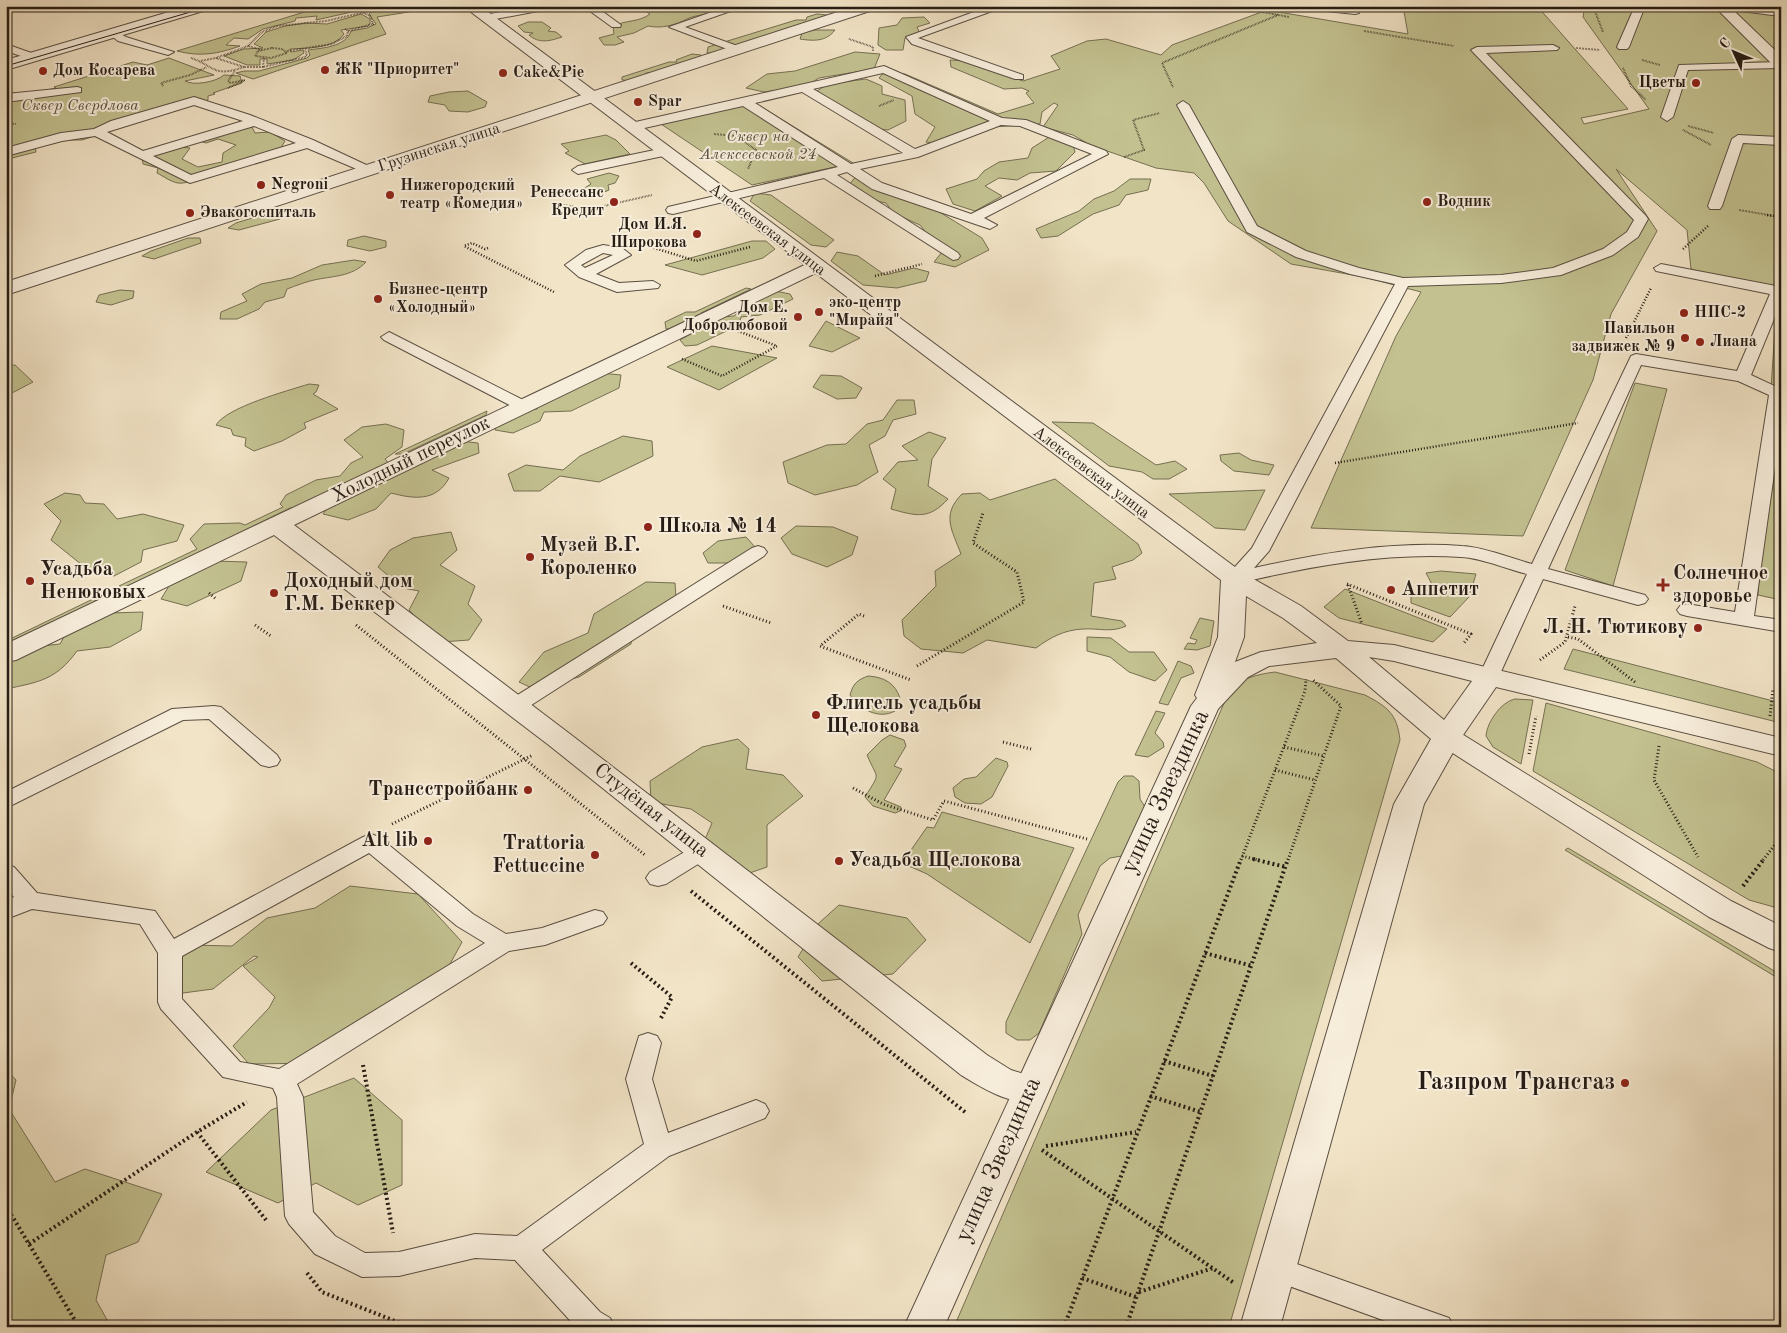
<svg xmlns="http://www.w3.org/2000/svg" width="1787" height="1333" font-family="'Old Standard TT',serif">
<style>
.green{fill:#c3c190;stroke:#756f52}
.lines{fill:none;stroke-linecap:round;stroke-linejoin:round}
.service-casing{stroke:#5a4f42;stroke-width:2}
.minor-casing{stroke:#5a4f42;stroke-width:2}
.tertiary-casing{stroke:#5a4f42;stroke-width:2}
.path-far3{stroke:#271d15;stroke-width:2;stroke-dasharray:0.5 1;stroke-linecap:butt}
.path-far2{stroke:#271d15;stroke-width:2.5;stroke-dasharray:1 2;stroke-linecap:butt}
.path-far1{stroke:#271d15;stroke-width:3;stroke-dasharray:1 2.5;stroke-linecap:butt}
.path{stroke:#271d15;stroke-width:4;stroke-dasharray:2 3;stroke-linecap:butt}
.service{fill:#f7eddb;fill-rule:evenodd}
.minor{fill:#f7eddb;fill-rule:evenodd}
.tertiary{fill:#f7eddb;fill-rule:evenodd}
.tram{stroke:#271d15;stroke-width:1}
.poi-dot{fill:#8f2418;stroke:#f7eddb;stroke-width:2}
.labels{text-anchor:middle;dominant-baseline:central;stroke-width:4;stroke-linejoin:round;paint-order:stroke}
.far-poi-label{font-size:16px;font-weight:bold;fill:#271d15;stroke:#f7eddb;text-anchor:start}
.far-park-label{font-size:16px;font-style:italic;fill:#564e3a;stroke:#f7eddb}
.far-street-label{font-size:16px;fill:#271d15;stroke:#f7eddb}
.street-label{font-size:20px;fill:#271d15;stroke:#f7eddb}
.poi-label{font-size:20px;font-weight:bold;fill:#271d15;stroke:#f7eddb;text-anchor:start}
.near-street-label{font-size:24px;fill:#271d15;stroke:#f7eddb}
.near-poi-label{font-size:24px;font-weight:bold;fill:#271d15;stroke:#f7eddb;text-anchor:end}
</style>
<rect width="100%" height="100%" fill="#f2e4c7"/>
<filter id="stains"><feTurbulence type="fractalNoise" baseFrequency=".004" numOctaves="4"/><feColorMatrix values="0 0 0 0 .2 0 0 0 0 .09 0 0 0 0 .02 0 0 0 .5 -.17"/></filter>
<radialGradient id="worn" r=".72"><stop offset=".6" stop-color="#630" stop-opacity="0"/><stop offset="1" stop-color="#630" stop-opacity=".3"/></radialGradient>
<path class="green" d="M324,6H370L365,9L316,20L317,16L296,18L295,21L263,29L248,39L234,38L226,45L240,46C218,54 200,57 177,51Z
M402,6L440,7L377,17L386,34L253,79L236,73L244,71H259L307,58L310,55L308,50C322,48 346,47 351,31L367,28L376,24L369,14L371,12L403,8Z
M637,6H719V12C709,14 695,15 687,19C675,25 662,29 648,26L634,33L617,37L624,42L615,45H604L599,38L614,34L613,26C626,20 640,22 650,14Z
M1403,6H1537L1628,109L1581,118L1584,124L1649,109L1583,17L1585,6H1776L1781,12V600L1758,595L1777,295L1691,269L1687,230L1616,169L1657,231L1611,314L1593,380L1523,536L1311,528L1396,336L1421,292L1364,277L1291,264L1228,221L1204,183L1194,173L1156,168L1090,145L1073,135L1043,127L1058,105L1054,103L1042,112L1040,124L992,127L947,145L926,142L935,127L915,114L912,96L879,78L885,71L905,74L998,114L1034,103L1026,93L1029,91L1022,88L1004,89L951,67L950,60L967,61L1023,81L1060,69L1051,56L1087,41L1106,39L1161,55L1172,45L1267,10L1408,34Z
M361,14L370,19V24L368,26L341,30L344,34C334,49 306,48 290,49L291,52L303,50L304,53L293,60L267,64V59H260V65H247L224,56L244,49L263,48L254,44L266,32L285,26L306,23L327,24Z
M817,14L827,15V18L809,21L808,26L718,53H707L708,47L796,20H806L807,17Z
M924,17L930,23L917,27L921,36L905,38L903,50H886L878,45L879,28L897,25L902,18Z
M528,22H542L551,28L548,31L556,32L562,37C550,41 539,44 529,35L533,33L524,32L518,26Z
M814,30H835C826,42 813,41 800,39L802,33Z
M855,52L880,54L874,69L819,78L806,86L764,92L746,88L767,74L795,71Z
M692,54L701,55L700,58L679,63L658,72L646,73L644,77L633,81L622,80V77L669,62H677L676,60Z
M169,58L214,75L185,81C194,86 216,82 224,75L240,76L242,83L213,93L215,94L208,96V100L82,140H52L35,146L36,152L12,158L6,157V93H33L56,88L54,87L133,62L147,65Z
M866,79L882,86V94L905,100L906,121L888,130L863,127L814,93L828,84Z
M468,91L487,102L485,107L468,112L449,111L445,105L428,102L430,96L449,92Z
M755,103L853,163L752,185L661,124Z
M252,127L255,133L270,132L285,141L279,151C262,157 189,186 178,183C171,182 163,176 157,173L158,168L143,164L142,158L178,147L190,148L182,159L198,167L222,162L223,153L236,145L218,139L206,143L196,140L223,129Z
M1057,132L1071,137L1075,152L1056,171L1030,173L1017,180L999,178L985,186L1002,196L975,211L953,204L946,189L977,179L984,171L999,162L1028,158L1032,148Z
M606,135L616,140L630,154L585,164L565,153L569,151L561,144Z
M609,173L619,176L615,183L608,185L609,190L597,195H587L583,189L591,184L587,179Z
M857,175L903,198L928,205L982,238L989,250L955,267L934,262L942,252L920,225L893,213L886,203L872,200L849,185Z
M1130,179H1151L1148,190L1126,195L1119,205L1093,214L1058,236L1041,238L1036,229L1079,211L1094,199L1114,191Z
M755,193L771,195L834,240L826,247L811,245L750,201Z
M272,212L283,213L280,219L239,230L228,228L236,223Z
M364,236L386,241V247L370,251L347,246L348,240Z
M188,238H200L201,243L154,259L142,256L151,251Z
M752,241H766L775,249L763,258L702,275L665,265Z
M837,252L858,256L885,275L914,268L929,272L926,281L897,288L863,285L831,261Z
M354,260L366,262C352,277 332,276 314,280C305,282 295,286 287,289L284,297L265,302L259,309L237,319H220L221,312L247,301L242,294L261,284L292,278L322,265Z
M746,288L751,289L701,313L704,318L681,329H666L665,322L686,312H695Z
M120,290L134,291L133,298L111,305L96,302L99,295Z
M775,291L790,294L793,299L760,315L741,317L739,325L697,345L685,346L680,340L721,317L734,316L743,308Z
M826,321L860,338L832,352L809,346Z
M712,346L777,358L719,390L667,367Z
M15,365L33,382L12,393H6V366Z
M601,373L621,375L619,388L571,411L544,412L540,421L513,433L495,430L496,423L517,412L537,409L542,401Z
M821,375L841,376L862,388L856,398L837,399L813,387Z
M1635,383L1667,389L1613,586L1565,570Z
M309,384L319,385L316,392L313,394L338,409L304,423L306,428L282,441L254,451L245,446L246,438L233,435L231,429L216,425C227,407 287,391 309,384Z
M897,400H914L916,414L893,420L885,436L869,445L878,472L857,485L815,495L788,483L783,462L827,445L846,444L867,424L883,420Z
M487,411L486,415L403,454H395Z
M1052,422L1093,423L1156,465L1175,461L1187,469L1169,479H1153L1142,472L1109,466Z
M386,424L404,430L402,447L385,459L390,465L360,481L340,484L336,492L301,508H290L124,589L119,586L197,549L190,539L204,524L240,523L245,525L283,507L280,504L286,495L316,480L340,476L351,463L363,457L344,440L362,427Z
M929,432L946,438L932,459L928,486L948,499C929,520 916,516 891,509L896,489L883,479L898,462L918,460L902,446Z
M623,436L652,441L653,456L599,482L560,476L540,491H514L508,474L526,465L563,470L580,456Z
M459,441L478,443L479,453L432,470L449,478C436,502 414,499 391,493L376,509L348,520L323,514L330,504L353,491L375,486L406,464Z
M1239,453L1251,460L1274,465L1269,475L1234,471L1221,461L1220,455Z
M1055,479L1138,544L1142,553L1133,560L1112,567L1116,579L1094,583L1091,616L1122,621L1126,626C1111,633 1099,628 1083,629C1064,630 1051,637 1036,648L987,640L963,653L921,649L904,636L902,620L936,586L935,571L961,554C952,530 941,515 962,494L980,493L990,500Z
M1265,490L1245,530L1215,528L1169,494Z
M65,493L80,495L85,503L104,504L117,519L143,514L184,525L177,541L143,550L141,562L114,576L87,569L51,540L61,521L44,504Z
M796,526L833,527L858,537L852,555L827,567L792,554L781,538Z
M451,532L457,550L440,565L475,586L468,604L482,620L469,640L441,642L409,610L419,591L403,588L378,567L390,550L413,538Z
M746,537L755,547L735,563H708L703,553L718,541Z
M213,561L247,562L241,581L187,606L161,599L172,581Z
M1441,571L1476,574L1469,597L1450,617L1411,603V596L1434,588L1426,573Z
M646,582L675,583L676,598L633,627L631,644L579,677L534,689L519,682L544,652L588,633L594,614Z
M1345,589L1447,629L1433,642L1339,618L1324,607Z
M93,599L98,602L6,646V641Z
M143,612L141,630L110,647L77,651C56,680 39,682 6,689V661L32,647L60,644L69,628L110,613Z
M1200,618L1214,621L1210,646L1197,650L1184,649L1188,643L1195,644L1197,640L1190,638Z
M1087,637L1111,638L1129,652H1154L1167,670L1155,681L1129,672L1110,657L1087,651Z
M1573,649L1781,703V723L1564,669Z
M1178,661L1191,666L1194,673L1181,678L1168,705L1159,703Z
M1275,672L1365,695C1388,707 1397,714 1400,740L1229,1327H954L1231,687C1245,678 1258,674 1275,672Z
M868,676C884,677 895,683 900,698L895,711C878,720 860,709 850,695C853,684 857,680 868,676Z
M1515,699L1533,700L1521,764L1493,747L1486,736C1487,722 1501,702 1515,699Z
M1546,703L1757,762L1781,774V909L1749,900L1533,771Z
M1156,711L1165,713L1155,733L1163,742L1164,747L1148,757L1135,755Z
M890,735L904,740L906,746L894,766L902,769L884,800L901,807L900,811L895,813L873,806L865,797C881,771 878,781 867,755L882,740Z
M738,739L749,749L746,769L783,775L803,796L767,825V867L735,878L698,856L712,823L691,809L651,802L650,781L702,747Z
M996,758L1007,762L1008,766L992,797L981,804L965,803L955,797L953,788L964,779L976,777Z
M1124,776H1133L1139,781L1140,799L1145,807L1122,856L1110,858L1100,866L1078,915L1082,934L1039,1033L1030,1040H1017L1006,1033V1022L1118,782Z
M942,812L1074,848L1030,943L927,874L902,863L927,827L934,828Z
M1568,848L1781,975V980L1565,850Z
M350,886L418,894L462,942L438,986L323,1063L249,1064L233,1046L269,1008L275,997L243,966L258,957L254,956L213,989L168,995L163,967L191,945L232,946L267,918L315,908Z
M839,905L907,918L926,940L893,974L822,981L798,957L819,923Z
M6,1069L16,1080L9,1109L55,1182L85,1169L162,1194L138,1242L106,1255L96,1300L111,1327H6Z
M354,1078L402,1120V1185L358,1205L316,1183L278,1203L206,1172L271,1110Z"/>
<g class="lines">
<g class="service-casing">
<path id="service" d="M170,6H186L194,11L189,14Z
M531,6H554L549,9L485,21L480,18L485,15Z
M583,6H595L621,25L620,27H612Z
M729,6H745L685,27L743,48V52H735L669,27Z
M990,6H1006L918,38L1023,75V79H1015L912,44L906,37Z
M1302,6H1361L1359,13L1355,14L1307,9Z
M1635,6H1645L1629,47L1627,49H1619L1617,47Z
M113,30L126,37L174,52L168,55L118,41L108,33Z
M6,44L37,55L39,57L33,60L6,51Z
M1553,45L1559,48L1557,50L1486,53L1646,216L1648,219L1638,237L1613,255L1561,275L1501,283L1408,286L1269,551L1254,568C1322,553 1392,541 1462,546C1484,547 1510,558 1532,564L1631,356L1636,354L1737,371L1770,294L1656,271L1654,268L1661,264L1781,287V302L1751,375L1781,389V424L1754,616L1781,620V632L1687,616L1680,614L1677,610L1680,606L1687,604L1735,612L1769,395L1738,381L1641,365L1548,569L1645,595L1648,599L1645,603L1638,605L1543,579L1499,676L1496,680L1489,682L1482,680L1479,676L1527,574C1506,569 1482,558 1461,557C1384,552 1308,567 1234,584L1227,582L1225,578L1252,548L1395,284L1350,274L1296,257L1247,232L1177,105L1183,101L1189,105L1257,226L1306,251L1359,268L1403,278L1501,275L1553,268L1603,249L1627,232L1634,220L1471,50L1477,47Z
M1781,62V68L1688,70L1673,117L1667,121L1661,117L1679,65Z
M884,66L1002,118L1026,120L1106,151L1108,154L984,218L997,225L990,229L872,189L847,172L837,175L958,253L960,256L958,259L953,260L824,178L673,214L668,213L666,210L668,207L838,167L743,106L631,131L625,127L631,123ZM883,73L990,121L915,149L813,89ZM802,92L903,153L851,164L755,103ZM1001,125L1020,126L1092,154L971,214L882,183L860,169L918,157Z
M77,87L81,88V92L6,102V94Z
M194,97L250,115L313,140L377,170L376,173H366L307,148L190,183L95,136L62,141L6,156V148L61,133L94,129L111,121ZM194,105L243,121L143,151L107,132ZM254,126L296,143L191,175L153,156Z
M1738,135L1781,137V145L1743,143L1722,206L1720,209H1710L1708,206L1732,139Z
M664,148L670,152L668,155L578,174L572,170L578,166Z
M603,245L622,248L631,255L596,274L619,283L653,281L660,285L658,288L617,292L579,277L565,265L586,250ZM603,253L613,255L585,268L581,265Z
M389,332L529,403L531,406L529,409H517L384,340L381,337Z
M758,546L764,548L767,552L764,556L522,711L515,712L508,711L505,706L508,701L752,548Z
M214,706L221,707L277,755L280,760L277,765L269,767L261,765L209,719L183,720L6,808V792L172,709Z
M371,834L379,837L473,914L506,934L542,928L595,910L603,912L607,918L603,924L545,945L509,951L297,1084L303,1097L313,1212L335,1236L365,1253L399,1252L475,1234L517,1236L644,1144L626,1079L639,1036L648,1033L657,1036L661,1043L652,1079L668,1133L756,1100L765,1104L769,1111L765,1118L669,1156L542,1250L600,1312L610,1318L615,1327H576L515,1260L475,1258L399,1276L362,1277L315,1254L289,1224L285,1216L277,1097L273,1088L223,1077L161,1009L158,1002V953L140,924L32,909L6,919V901L14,897L6,888V865L14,867L37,893L155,911L174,939L363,837ZM369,853L457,926L485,943L279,1069L240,1062L182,999V956Z
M703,843L711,846L714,851L711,856L666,884L658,886L650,884L646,878L650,872L695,846Z
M1277,1257L1449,1318L1454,1327H1402L1267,1278L1263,1269L1267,1260Z"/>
</g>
<g class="minor-casing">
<path id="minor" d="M189,6H212L210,9L6,70V60Z
M856,6H878L876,9L6,295V282Z
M1714,6L1781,8V16L1733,10L1781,56V70L1776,68Z
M815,260L822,262L825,266L822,270L294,525L570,734L987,1055L1011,1070L1043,1080L1048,1090L1043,1100C1016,1109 984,1089 961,1075L550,746L274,535L16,660L6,662V644Z
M1447,728L1457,731L1731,901L1781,926V952L1769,948L1709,917L1437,743L1433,737L1437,731Z"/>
</g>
<g class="tertiary-casing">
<path id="tertiary" d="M463,6H480L1243,573L1301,606L1348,641L1394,645L1781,738V756L1496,687L1461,738L1424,804L1280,1327H1240L1394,804L1431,739L1336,658L1269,666L1248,677L1218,709L944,1327H904L1191,706L1197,698L1195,695L1218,637L1221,580ZM1246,596L1283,618L1317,643L1261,652L1235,662L1244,637ZM1369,657L1394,661L1472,681L1444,720Z"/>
</g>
<path class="path-far3" d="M1231,6L1289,17
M1593,6L1603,32
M348,31L373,24L370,16L362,12
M1364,31L1454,46
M849,39L873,47V51
M248,46L262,50
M272,48L282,49L287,53L271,58L255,56L258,51Z
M1576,48L1600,50
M287,51L332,44L347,36L348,31L345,29
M191,58C215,66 213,78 244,67L216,58L200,61
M216,58L248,46L262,32L277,26L326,21L391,6
M1642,60L1660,65
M244,67H263L264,58
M263,67L305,57L307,55L305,49
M1623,68L1631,86L1646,100
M163,86L161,83L190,75L207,67
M1173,87L1162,63L1278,15
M228,88L245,80L230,83L228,81L235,71
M879,106L894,100
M6,123L16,124
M1688,126L1714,133
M1683,130L1711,145
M714,134L736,136L756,150L748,169
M1124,157L1144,150L1133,120L1160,113
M563,205L591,209L652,195
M1739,210L1774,216"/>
<path class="path-far2" d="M1767,215L1781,217
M648,246L696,261L750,247
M488,248L485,249L472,243L464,246L554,292
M1683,249L1708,226
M875,276L922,264
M1626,338L1651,288
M682,359L722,376L777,346L738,331
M1335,463L1578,423"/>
<path class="path-far1" d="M1347,584L1471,634L1464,643
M1348,585L1362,624
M209,593L216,599
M723,606L771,623
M864,616L859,614L820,646L911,680
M255,625L271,636
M356,625L645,855
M1568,637L1578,639L1635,682
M1540,660L1565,642L1575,606
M917,666L1024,602L1017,572L973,543L983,513
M1770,716L1773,689
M1003,742L1031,749
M1659,746L1654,780L1698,857
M1284,747L1324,756
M1529,754L1536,716
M1275,770L1315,780
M853,788L883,804L933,820L944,801L1087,839
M392,824L533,755
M1242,856L1258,860
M1241,860L1305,691L1306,679
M1288,860L1341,706L1313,680
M1763,860L1781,837"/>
<path class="path" d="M1253,859L1286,867
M1743,886L1764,859
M691,891L965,1112
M1205,953L1252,966
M631,963L672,997L661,1018
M1164,1061L1213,1076
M363,1065L393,1233
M1150,1096L1201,1112
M197,1132L266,1220
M1046,1146L1136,1132
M1042,1150L1234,1283
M6,1206L79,1327
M29,1244L197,1132L247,1102
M307,1273L322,1292L410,1327
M1082,1278L1136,1297
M1139,1292L1213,1268
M1064,1327L1241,859
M1126,1327L1288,859"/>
<use href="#service" class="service"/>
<use href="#minor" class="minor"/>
<use href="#tertiary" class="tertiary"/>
<path class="tram" d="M6,66L211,6"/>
</g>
<g class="poi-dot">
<circle cx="325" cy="70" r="5"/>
<circle cx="43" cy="71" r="5"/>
<circle cx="503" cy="73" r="5"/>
<circle cx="1696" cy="83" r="5"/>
<circle cx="638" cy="102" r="5"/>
<circle cx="261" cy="185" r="5"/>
<circle cx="390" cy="195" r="5"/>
<circle cx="614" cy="202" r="5"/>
<circle cx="1427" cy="202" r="5"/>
<circle cx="190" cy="213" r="5"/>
<circle cx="697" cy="234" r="5"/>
<circle cx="378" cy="299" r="5"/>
<circle cx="819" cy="312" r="5"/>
<circle cx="1684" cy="313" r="5"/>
<circle cx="798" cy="317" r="5"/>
<circle cx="1685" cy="338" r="5"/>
<circle cx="1700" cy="342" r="5"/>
<circle cx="648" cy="527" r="5"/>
<circle cx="530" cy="557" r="5"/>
<circle cx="30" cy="581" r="5"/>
<path d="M1660.5 577.5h5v5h5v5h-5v5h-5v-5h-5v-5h5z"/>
<circle cx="1391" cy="590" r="5"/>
<circle cx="274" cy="593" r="5"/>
<circle cx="1698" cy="628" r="5"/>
<circle cx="816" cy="715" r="5"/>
<circle cx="528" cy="790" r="5"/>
<circle cx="428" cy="841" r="5"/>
<circle cx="595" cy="855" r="5"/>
<circle cx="839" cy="861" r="5"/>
<circle cx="1625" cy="1083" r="5"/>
</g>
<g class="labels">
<g class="far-poi-label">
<text x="335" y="70">ЖК "Приоритет"</text>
<text x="53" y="71">Дом Косарева</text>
<text x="513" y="73">Cake&amp;Pie</text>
<text x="1686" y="83" text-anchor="end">Цветы</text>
<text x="648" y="102">Spar</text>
<text x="271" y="185">Negroni</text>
<text x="400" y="186">Нижегородский<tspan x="400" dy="18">театр «Комедия»</tspan></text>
<text x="604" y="193" text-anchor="end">Ренессанс<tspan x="604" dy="18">Кредит</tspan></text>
<text x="1437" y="202">Водник</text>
<text x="200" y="213">Эвакогоспиталь</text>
<text x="687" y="225" text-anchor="end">Дом И.Я.<tspan x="687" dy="18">Широкова</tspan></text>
<text x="388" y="290">Бизнес-центр<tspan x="388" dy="18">«Холодный»</tspan></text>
<text x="829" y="303">эко-центр<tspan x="829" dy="18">"Мирайя"</tspan></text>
<text x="788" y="308" text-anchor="end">Дом Е.<tspan x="788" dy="18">Добролюбовой</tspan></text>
<text x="1694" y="313">НПС-2</text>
<text x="1675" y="329" text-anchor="end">Павильон<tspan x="1675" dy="18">задвижек № 9</tspan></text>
<text x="1710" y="342">Лиана</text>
</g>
<g class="far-park-label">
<text x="80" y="106">Сквер Свердлова</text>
<text x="758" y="137">Сквер на<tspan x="758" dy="18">Алексеевской 24</tspan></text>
</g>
<g class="far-street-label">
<text transform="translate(439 148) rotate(-18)">Грузинская улица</text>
<text transform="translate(767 230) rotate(37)">Алексеевская улица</text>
<text transform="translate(1091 473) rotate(37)">Алексеевская улица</text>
</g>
<g class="street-label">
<text transform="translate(411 460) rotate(-26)">Холодный переулок</text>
<text transform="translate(651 811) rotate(38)">Студёная улица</text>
</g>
<g class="poi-label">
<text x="658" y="527">Школа № 14</text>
<text x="540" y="546">Музей В.Г.<tspan x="540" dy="23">Короленко</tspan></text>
<text x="40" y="570">Усадьба<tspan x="40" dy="23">Ненюковых</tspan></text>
<text x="1673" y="574">Солнечное<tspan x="1673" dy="23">здоровье</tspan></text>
<text x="284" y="582">Доходный дом<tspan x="284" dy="23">Г.М. Беккер</tspan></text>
<text x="1401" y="590">Аппетит</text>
<text x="1688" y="628" text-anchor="end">Л. Н. Тютикову</text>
<text x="826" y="704">Флигель усадьбы<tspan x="826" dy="23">Щелокова</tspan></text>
<text x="518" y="790" text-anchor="end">Трансстройбанк</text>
<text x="418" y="841" text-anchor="end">Alt lib</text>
<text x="585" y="844" text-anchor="end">Trattoria<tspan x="585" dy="23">Fettuccine</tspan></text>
<text x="849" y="861">Усадьба Щелокова</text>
</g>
<g class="near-street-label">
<text transform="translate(1166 792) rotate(-65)">улица Звездинка</text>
<text transform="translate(999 1160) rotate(-66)">улица Звездинка</text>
</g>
<g class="near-poi-label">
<text x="1615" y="1083">Газпром Трансгаз</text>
</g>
</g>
<rect width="1787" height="1333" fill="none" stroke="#f2e4c7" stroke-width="25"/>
<rect x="8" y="8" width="1772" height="1318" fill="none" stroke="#271d15" stroke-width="2.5"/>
<rect x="12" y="12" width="1762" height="1308" fill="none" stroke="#271d15"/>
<g transform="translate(1734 52) rotate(314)" stroke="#f7eddb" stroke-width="4" paint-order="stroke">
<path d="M0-4L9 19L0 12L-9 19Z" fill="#271d15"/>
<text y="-8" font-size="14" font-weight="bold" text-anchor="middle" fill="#271d15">С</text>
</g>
<rect width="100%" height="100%" filter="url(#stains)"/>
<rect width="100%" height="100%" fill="url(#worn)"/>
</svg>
